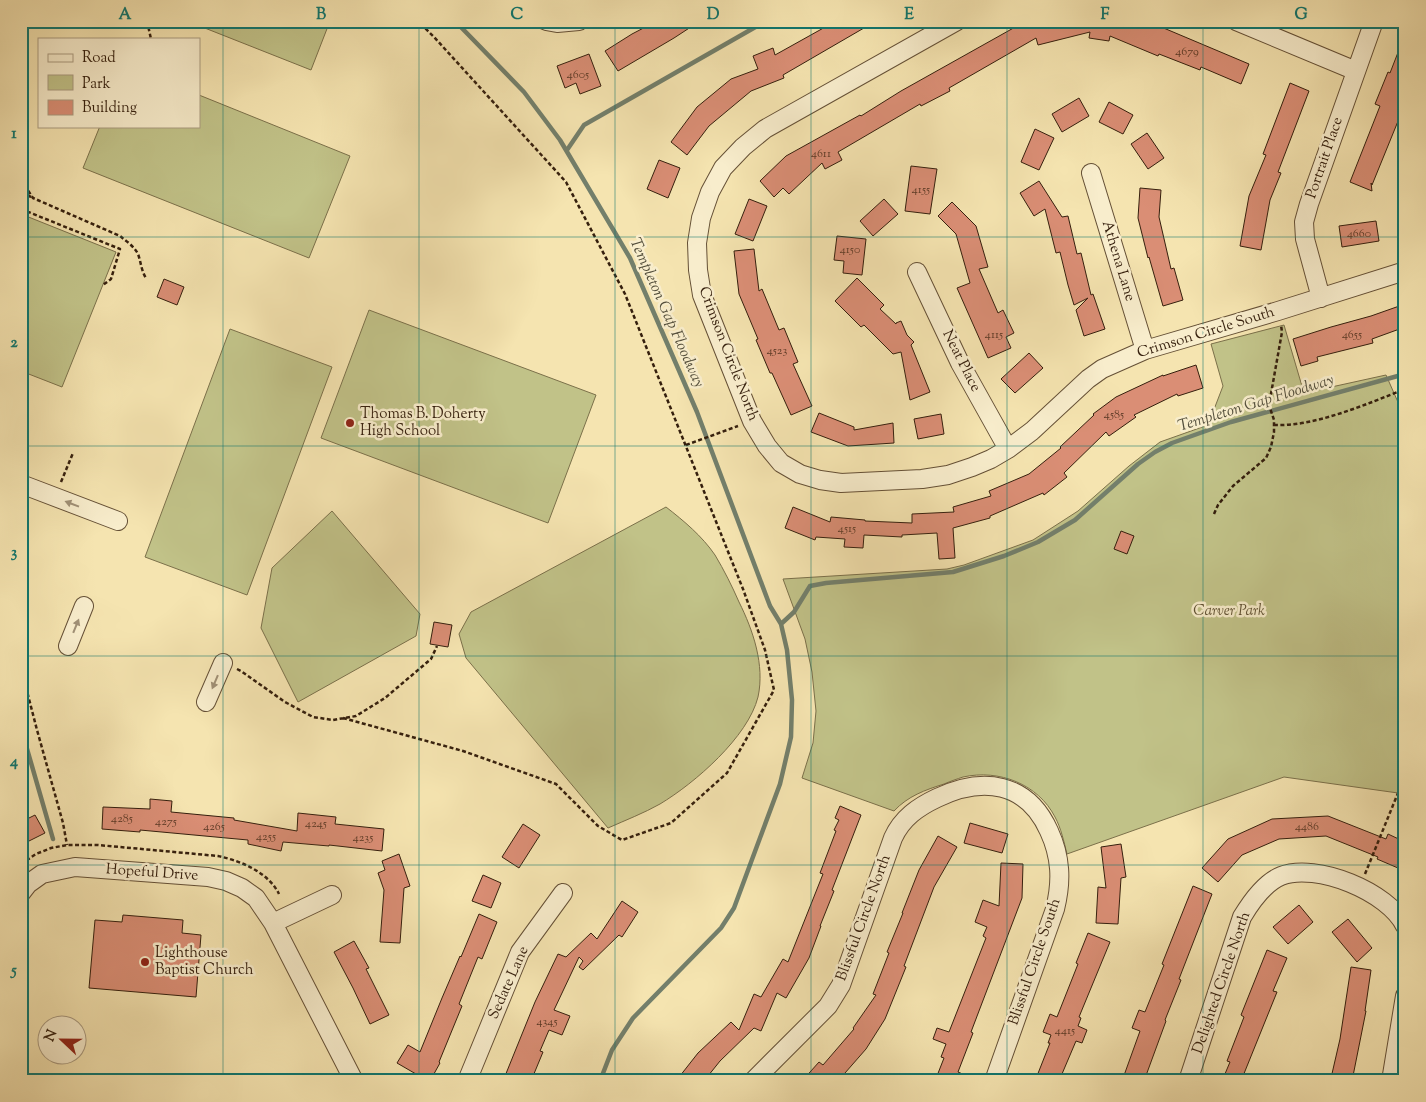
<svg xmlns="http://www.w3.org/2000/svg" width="1426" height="1102" font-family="'Sorts Mill Goudy',serif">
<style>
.green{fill:#c1c288;stroke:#7b704a}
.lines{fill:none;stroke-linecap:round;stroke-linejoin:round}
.stream{stroke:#737f6b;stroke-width:4.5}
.building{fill:#da8e75;stroke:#351f0d}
.minor-casing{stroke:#655036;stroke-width:20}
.path{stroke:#351f0d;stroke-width:2.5;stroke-dasharray:4 2.5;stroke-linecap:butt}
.minor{stroke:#f8edcc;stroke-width:18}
.oneway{fill:#a09076}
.grid{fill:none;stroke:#0f766e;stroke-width:1;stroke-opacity:0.55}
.poi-dot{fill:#8f2418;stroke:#f8edcc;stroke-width:2}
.labels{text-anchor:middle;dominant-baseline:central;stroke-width:5;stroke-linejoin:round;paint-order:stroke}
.number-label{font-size:12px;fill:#5e3b27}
.street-label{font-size:15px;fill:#351f0d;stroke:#f8edcc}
.poi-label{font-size:15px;fill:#351f0d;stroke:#f8edcc;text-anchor:start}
.park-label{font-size:15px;font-style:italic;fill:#5f5032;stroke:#f8edcc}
.water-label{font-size:16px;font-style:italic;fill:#544f3c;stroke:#f8edcc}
.neatline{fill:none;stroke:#0f766e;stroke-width:2}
.grid-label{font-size:16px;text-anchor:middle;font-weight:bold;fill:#0f766e}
</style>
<rect width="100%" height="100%" fill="#f5e4b0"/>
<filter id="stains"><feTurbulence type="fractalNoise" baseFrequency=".004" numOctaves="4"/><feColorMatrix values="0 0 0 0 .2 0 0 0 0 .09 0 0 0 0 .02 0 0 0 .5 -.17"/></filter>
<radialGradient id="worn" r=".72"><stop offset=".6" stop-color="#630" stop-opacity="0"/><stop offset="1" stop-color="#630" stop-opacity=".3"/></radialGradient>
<path class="green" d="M187,21H330L311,70Z
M199,95L350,156L309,258L83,168L100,126H199Z
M21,214L116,252L62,387L21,371Z
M369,310L596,395L548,523L321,438Z
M1284,325L1304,393L1386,375L1405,418V798L1398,793L1284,777L1067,854C1064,842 1061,828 1055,817C1038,784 999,769 963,777C957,779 951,781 944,784C925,790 908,796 894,811L802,778L813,743L816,711L812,672L805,639L783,579L947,569L964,565L1033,540L1078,511L1129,466L1160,442L1208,425L1223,386L1211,344Z
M230,329L332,367L247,595L145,557Z
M666,507C684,521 702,536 715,555C724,570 732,586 739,602C753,630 765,665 758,697C748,737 695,783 660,804C644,813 626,820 608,828L466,658L459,634L471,612Z
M332,511L420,614L416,636L298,702L261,628L272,568Z"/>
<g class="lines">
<path class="stream" d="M455,21L524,92L560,140L630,258L697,412L770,606L781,624L787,650L792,700L791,737L780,784L734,908L721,928L633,1018L612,1050L600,1081
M567,150L584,125L766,21
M781,624L794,612L810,586L826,583L953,572L1004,556L1038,542L1075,520L1138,464L1155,452L1172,443L1231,422L1405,374
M21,728L53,839"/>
</g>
<path class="building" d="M657,21H700L674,38L618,71L605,51L632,34Z
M836,21H876L783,75L784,78L751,91L709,126L687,155L671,142L697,107L731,79L758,69L753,56L773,48L775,55Z
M1026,21H1147L1249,64L1241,84L1201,67L1200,70L1159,54L1158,56L1110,36L1109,41L1089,38L1090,32L1038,45L1036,38L949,88L950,91L921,106L920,104L838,152L842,160L825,169L822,163L789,194L783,188L774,197L760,181L786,156L860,115L861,116L901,91Z
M1404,37L1405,104L1372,185L1371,183L1372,191L1350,182L1380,106L1375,104L1388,72L1390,73Z
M589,54L601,86L580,94L576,83L565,88L557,66Z
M1290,83L1309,91L1278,172L1281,173L1270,200L1261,250L1240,246L1249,196L1266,155L1263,154Z
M1079,98L1089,116L1062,132L1052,114Z
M1109,102L1133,115L1123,134L1099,122Z
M1035,129L1054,138L1039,170L1021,162Z
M1147,133L1164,158L1148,169L1131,144Z
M659,160L680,168L668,198L647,189Z
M911,166L937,169L930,214L905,211Z
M1039,181L1062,217L1068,216L1077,254L1081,253L1091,295L1093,294L1105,329L1084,336L1076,310L1088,298L1074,305L1068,285L1060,252L1056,253L1045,209L1034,216L1020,193Z
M1140,188L1161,190L1159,217L1171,269L1174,268L1183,300L1163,306L1149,257L1148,258L1138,218Z
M749,199L767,206L753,241L735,234Z
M884,199L898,214L873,236L860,221Z
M952,202L976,226L988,267L979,269L998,313L1003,310L1014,333L1006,337L1011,348L988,358L957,288L970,283L956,234L938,216Z
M1376,221L1379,241L1342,247L1339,226Z
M837,236L866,239L862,275L843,273L844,261L834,260Z
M754,249L759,291L762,289L779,330L784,328L798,362L793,364L812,406L791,415L772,373H770L756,340L758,339L739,294L734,251Z
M857,278L884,305L880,309L896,324V323L901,321L907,335L914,342L911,345L930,392L910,400L901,352L893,354L864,325L861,327L835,301Z
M164,279L184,287L177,305L157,297Z
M1405,304V327L1372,339L1373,343L1317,357L1318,361L1301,366L1293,339L1331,327L1371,316Z
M1029,353L1043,368L1015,393L1001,379Z
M1196,365L1203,388L1178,396L1177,394L1134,415L1136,417L1109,436L1106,432L1064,473L1067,477L1044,495L1043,493L990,516V518L953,528L955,558L939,559L937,533L902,535V537L864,535L863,548L844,547L845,539L816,537L815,540L785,528L793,507L830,522L831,517L865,520V521L912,523V514L954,512L953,507L991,496L989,491L1029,474L1061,448L1060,447L1094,415L1093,414L1116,397L1163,375V376Z
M819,413L854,427V430L893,423L894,443L848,446L811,432Z
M941,414L944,434L918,439L914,419Z
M1121,531L1134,536L1127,554L1114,549Z
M434,622L452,625L448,647L430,644Z
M150,799L172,801L171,812L234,818V820L297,831L298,813L336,817L335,824L384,829L382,851L329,845V846L283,842L281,851L248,844V840L140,830V832L102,829L103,807L150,809Z
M840,806L861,815L832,890L834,891L820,926H821L809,958L786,998L777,993L761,1031L754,1028L720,1061L704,1081H676L698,1053L731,1022L739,1030L754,994L761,997L783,959L788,962L823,874L820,873L836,831L834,830L839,820L835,818Z
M35,815L45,833L21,845V822Z
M1328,816L1386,839L1388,834L1405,842V871L1377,859L1378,857L1326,836L1279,839L1242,855L1218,882L1202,868L1228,839L1272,819Z
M970,823L1008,834L1002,853L964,843Z
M523,824L540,835L519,868L502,857Z
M938,836L957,847L934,887L904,966L906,967L885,1019L866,1049L838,1081H802L819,1062L823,1065L854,1029L853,1028L876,995L873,994L889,953L887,952L903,913H902L919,870Z
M1121,844L1126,877L1121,878L1118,924L1096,923L1098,887L1106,888L1101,847Z
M399,854L410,886L404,888L400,943L380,942L384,890L378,873L385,870L382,861Z
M1001,863L1023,864L1022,898L971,1032L973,1033L958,1072L979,1081H935L944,1058L941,1057L946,1044L933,1039L937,1028L949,1032L986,938L983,936L987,927L975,922L983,900L999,906Z
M483,875L501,883L491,908L472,901Z
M1193,886L1212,894L1179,979L1181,980L1165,1020L1166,1021L1144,1081H1122L1140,1031L1132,1028L1139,1010L1145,1012L1164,965L1162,964Z
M622,901L638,912L622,937L619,935L583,970L579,967L583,961L579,957L554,1010L570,1016L562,1035L549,1030L540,1051L543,1052L531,1081H503L535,1002L558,954L566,957L591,933L597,939Z
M1299,905L1313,922L1288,944L1273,927Z
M479,914L497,922L482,959L478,957L459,1004L462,1006L439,1062L440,1063L430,1081H428L397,1063L408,1045L420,1052L442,998L460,956L461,957Z
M123,915L183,920L182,933L201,935L196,997L89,988L95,920L122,922Z
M1348,919L1372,948L1357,962L1332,932Z
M1088,933L1110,942L1079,1017L1081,1018L1078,1026L1087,1030L1082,1043L1076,1041L1059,1081H1035L1050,1043H1048L1051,1035L1043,1032L1050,1014L1057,1017L1078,964L1076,963Z
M354,941L369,968L366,969L389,1015L370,1024L353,988L334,952Z
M1267,950L1287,958L1273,991L1277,992L1241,1081H1222L1230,1062L1227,1061L1244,1017L1241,1015Z
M1351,967L1371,970L1365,1011H1366L1352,1081H1344L1331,1078L1340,1039Z"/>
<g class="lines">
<g class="minor-casing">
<path id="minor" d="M546,21L557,23L579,21
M957,21L765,129L743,147L723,168L710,192L701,218L697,243L698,270L702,295L752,421L767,446L781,463L800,474L820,480L841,483L922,479L948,475L972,467L991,459L1008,449L1032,431L1088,379L1102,369L1145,350L1278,311L1405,271
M1236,21L1356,71
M1091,173L1145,350
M917,272L960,363L1008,449
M1321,298L1305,239L1304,222L1309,204L1374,21
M21,484L118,521
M68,646L84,606
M206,702L223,663
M21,893L28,884L42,874L75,867L208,877L226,881L242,888L256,898L273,923L354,1081
M273,923L332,895
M467,1081L520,952L563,893
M753,1081L828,1006L841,985L893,838C902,818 918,807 937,798C983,776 1027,782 1049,831C1061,857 1062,881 1055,909L994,1081
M1188,1081L1242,917C1251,902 1264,883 1281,876C1316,862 1389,892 1405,926
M1391,1081L1405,996"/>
</g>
<path class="path" d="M147,21L151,39
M423,26L427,21
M21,180L33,198L120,236C126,241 134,246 138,254C141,262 141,270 146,278
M21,194L32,197
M21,209L120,249L111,279L103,285
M1274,425C1314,427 1367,404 1405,389
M686,445L738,426
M61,482L73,453
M1214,514L1218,505L1233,486L1266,458L1271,447L1274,432V420L1269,405L1282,332L1281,325
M21,668L37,730L63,823L67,845
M237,669L241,671L285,702L313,717L333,720L356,716L385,698L431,659L437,646
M343,718L463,751L556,784L598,826L622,840L671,823L727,773L774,690L765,650L743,589L625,294L566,182L434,37L418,21
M21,864L36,854L51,848L67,845H98L218,856C241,861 268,872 279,894
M1365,874L1398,793"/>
<use href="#minor" class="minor"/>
</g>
<defs><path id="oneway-solid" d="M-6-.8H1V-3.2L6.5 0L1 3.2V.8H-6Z" transform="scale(1.25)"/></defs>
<g class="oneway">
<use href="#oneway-solid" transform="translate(72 504) rotate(-159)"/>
<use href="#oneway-solid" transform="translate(76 626) rotate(-68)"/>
<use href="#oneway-solid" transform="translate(215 682) rotate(113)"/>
</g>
<path class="grid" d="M223,21V1081M419,21V1081M615,21V1081M811,21V1081M1007,21V1081M1203,21V1081M21,237H1405M21,446H1405M21,656H1405M21,865H1405"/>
<g class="poi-dot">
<circle cx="350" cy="423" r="5"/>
<circle cx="145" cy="962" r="5"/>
</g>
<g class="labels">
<g class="number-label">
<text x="1187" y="52">4679</text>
<text x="578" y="75">4605</text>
<text x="821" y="154">4611</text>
<text x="921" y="190">4155</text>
<text x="1359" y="234">4660</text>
<text x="850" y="250">4150</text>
<text x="994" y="335">4115</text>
<text x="1352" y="335">4655</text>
<text x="777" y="351">4523</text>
<text x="1114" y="415">4585</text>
<text x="847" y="529">4515</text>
<text x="122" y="819">4285</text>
<text x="166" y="822">4275</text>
<text x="316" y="824">4245</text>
<text x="214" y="827">4265</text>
<text x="1307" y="827">4486</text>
<text x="266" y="837">4255</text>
<text x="363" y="838">4235</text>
<text x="547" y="1022">4345</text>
<text x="1065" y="1031">4415</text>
</g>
<g class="street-label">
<text transform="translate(1325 158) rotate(-71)">Portrait Place</text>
<text transform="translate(1118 261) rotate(73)">Athena Lane</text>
<text transform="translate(1206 333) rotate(-17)">Crimson Circle South</text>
<text transform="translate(728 354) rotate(69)">Crimson Circle North</text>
<text transform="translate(961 361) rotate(63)">Neat Place</text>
<text transform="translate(152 873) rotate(4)">Hopeful Drive</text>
<text transform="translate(864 918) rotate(-70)">Blissful Circle North</text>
<text transform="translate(1035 962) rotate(-71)">Blissful Circle South</text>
<text transform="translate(509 983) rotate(-66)">Sedate Lane</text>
<text transform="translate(1222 983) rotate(-71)">Delighted Circle North</text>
</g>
<g class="poi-label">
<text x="360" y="414">Thomas B. Doherty<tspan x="360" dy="17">High School</tspan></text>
<text x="155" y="953">Lighthouse<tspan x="155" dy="17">Baptist Church</tspan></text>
</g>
<g class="park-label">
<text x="1229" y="611">Carver Park</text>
</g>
<g class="water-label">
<text transform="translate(666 313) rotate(66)">Templeton Gap Floodway</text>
<text transform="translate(1256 404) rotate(-17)">Templeton Gap Floodway</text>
</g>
</g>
<rect width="1426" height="1102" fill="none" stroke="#f5e4b0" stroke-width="55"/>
<rect x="38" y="38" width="162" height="90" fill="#f8edcc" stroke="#aa9b80"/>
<rect x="48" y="54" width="25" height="8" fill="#f8edcc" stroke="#aa9b80"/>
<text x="82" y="62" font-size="15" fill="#351f0d">Road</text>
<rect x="48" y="75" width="25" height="15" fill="#c1c288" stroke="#aa9b80"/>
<text x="82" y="88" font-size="15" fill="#351f0d">Park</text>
<rect x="48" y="100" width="25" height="15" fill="#da8e75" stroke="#aa9b80"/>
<text x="82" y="112" font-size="15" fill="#351f0d">Building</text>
<g transform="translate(62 1040) rotate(292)"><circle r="24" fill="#f8edcc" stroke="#aa9b80"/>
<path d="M0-4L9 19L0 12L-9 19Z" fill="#8f2418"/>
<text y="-8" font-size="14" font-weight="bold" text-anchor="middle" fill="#351f0d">N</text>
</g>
<rect x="28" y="28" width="1370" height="1046" class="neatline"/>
<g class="grid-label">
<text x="125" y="19">A</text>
<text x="321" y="19">B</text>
<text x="517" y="19">C</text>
<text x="713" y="19">D</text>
<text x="909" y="19">E</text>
<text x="1105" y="19">F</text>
<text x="1301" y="19">G</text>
<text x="14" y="138">1</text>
<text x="14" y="347">2</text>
<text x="14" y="557">3</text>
<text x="14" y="766">4</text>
<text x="14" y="975">5</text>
</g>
<rect width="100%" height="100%" filter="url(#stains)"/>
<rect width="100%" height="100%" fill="url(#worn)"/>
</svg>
